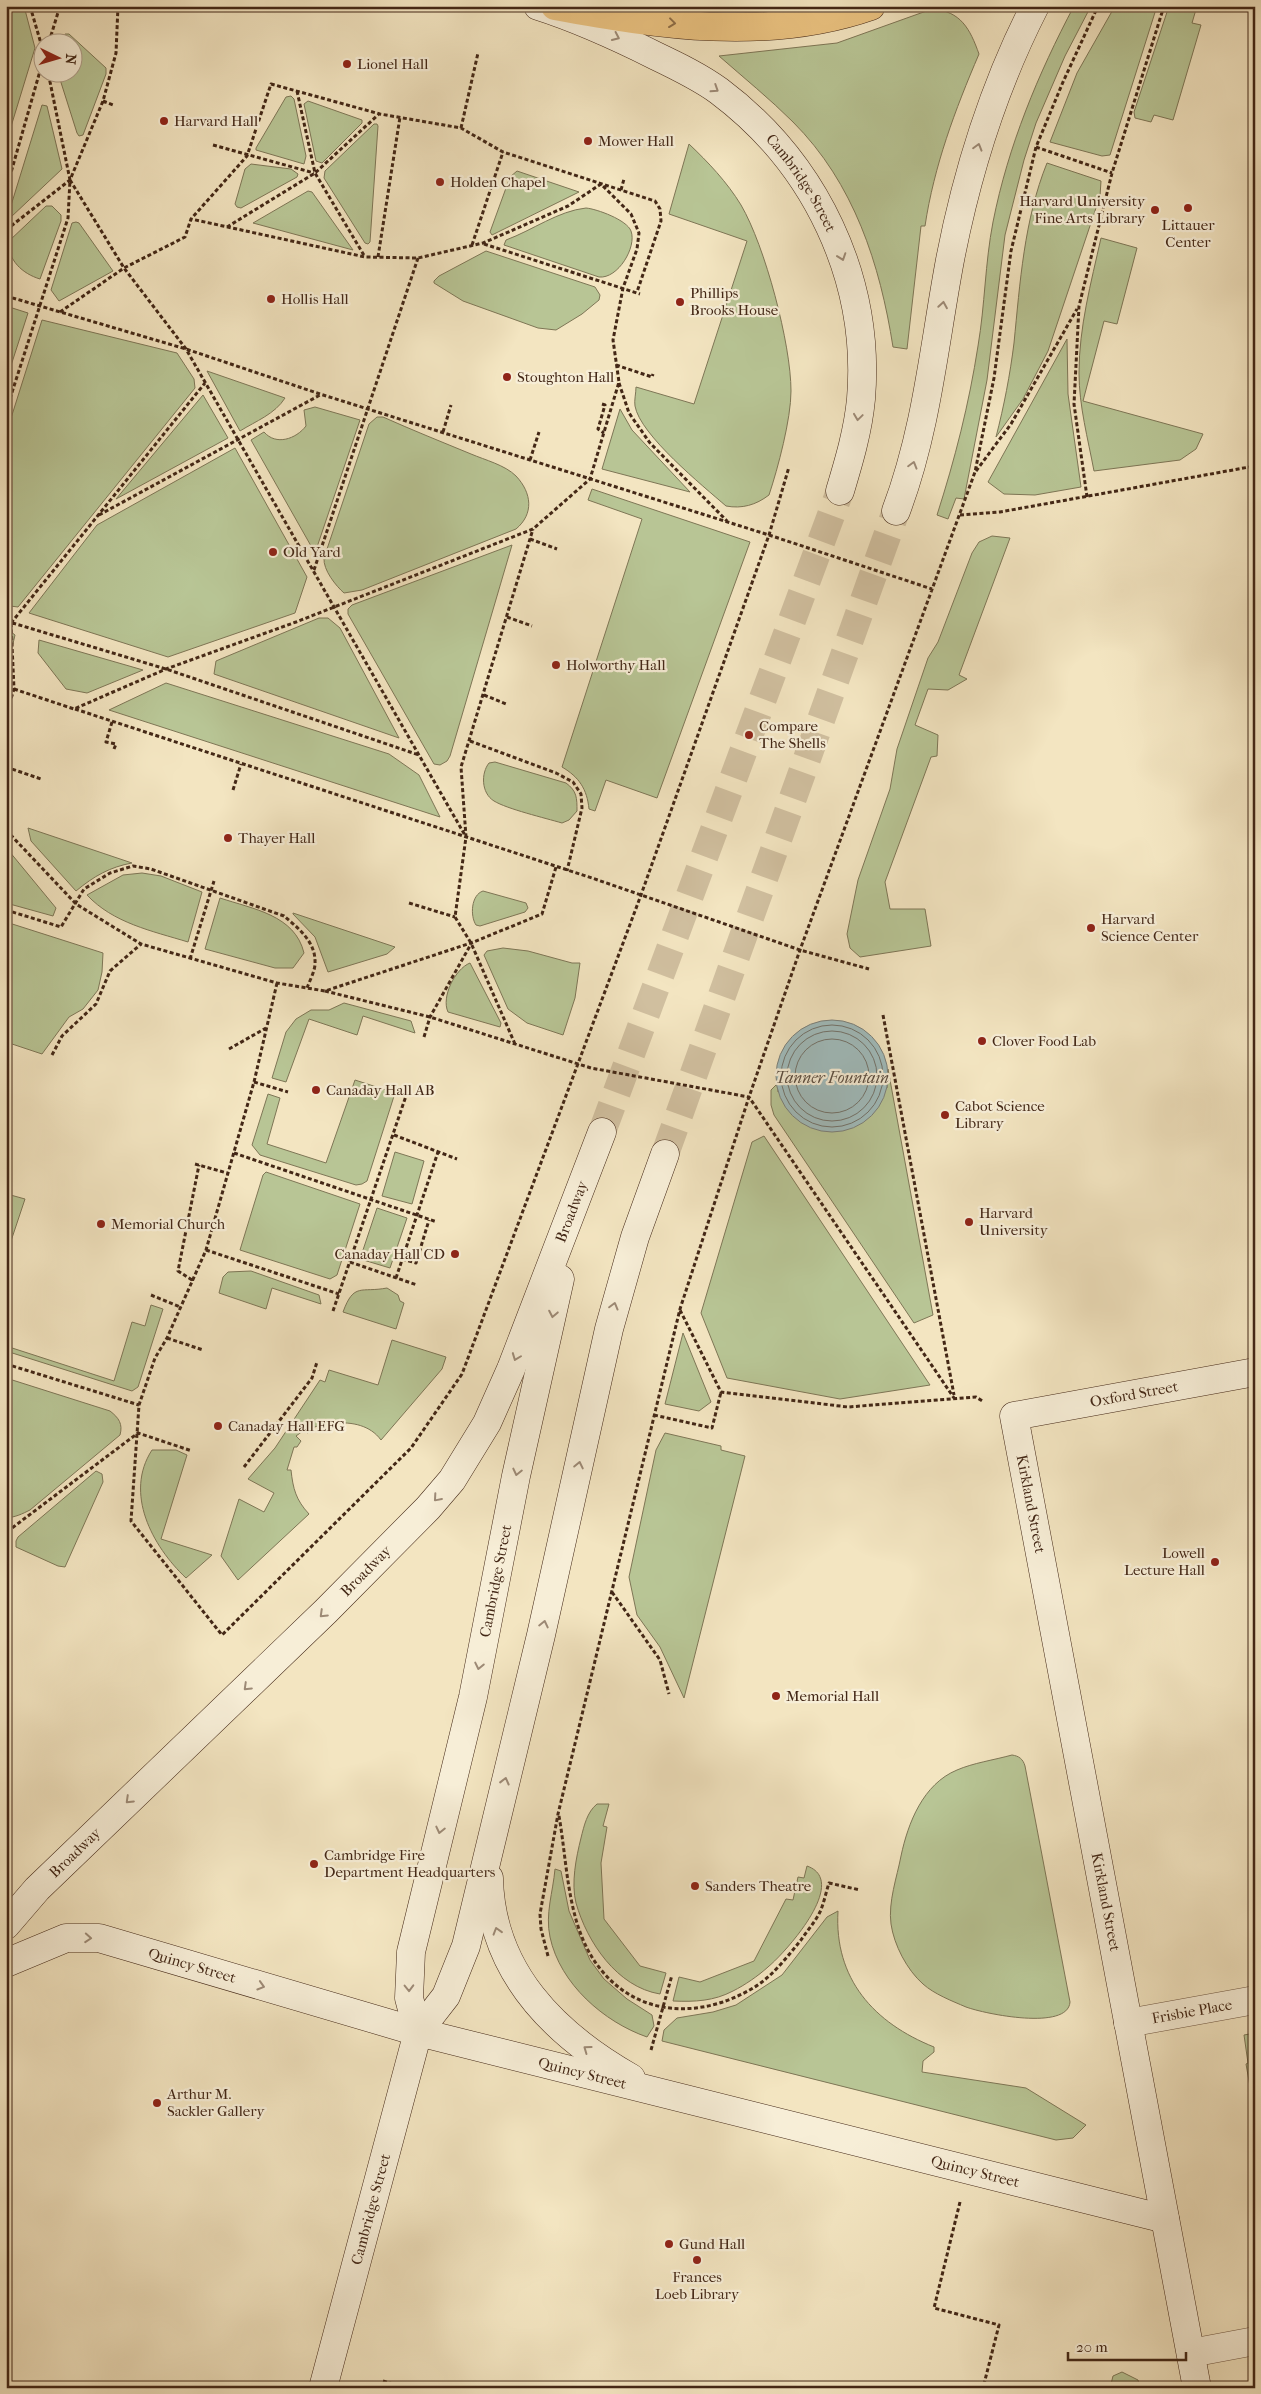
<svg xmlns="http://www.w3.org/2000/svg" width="1261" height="2394" font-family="'IM FELL French Canon',serif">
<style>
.green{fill:#b8c595;stroke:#7e7656}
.water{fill:#a0bcbd;stroke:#7b807a}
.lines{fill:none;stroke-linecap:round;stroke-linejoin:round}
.shore{stroke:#72726a;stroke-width:1}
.secondary-tunnel{stroke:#d0bf9f;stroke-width:28;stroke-dasharray:28 14;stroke-linecap:butt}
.street-casing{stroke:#6f5641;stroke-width:29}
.secondary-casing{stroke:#432716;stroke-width:29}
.primary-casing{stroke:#432716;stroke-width:29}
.path{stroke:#432716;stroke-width:3;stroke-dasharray:4 2.5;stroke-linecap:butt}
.street{stroke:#f7eed7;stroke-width:28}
.secondary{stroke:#f7eed7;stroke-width:28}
.primary{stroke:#eac280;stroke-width:28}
.oneway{stroke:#8e6d46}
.oneway2{stroke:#9d8a76}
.poi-dot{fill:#8f2418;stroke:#f7eed7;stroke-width:2}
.labels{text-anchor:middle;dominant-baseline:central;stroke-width:4.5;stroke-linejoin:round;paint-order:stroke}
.poi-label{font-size:15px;fill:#432716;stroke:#f7eed7;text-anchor:start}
.street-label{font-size:15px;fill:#432716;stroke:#f7eed7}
.water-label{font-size:16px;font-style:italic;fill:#5a4c40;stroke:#f7eed7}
</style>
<rect width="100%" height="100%" fill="#f3e5c1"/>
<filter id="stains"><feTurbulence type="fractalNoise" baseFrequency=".004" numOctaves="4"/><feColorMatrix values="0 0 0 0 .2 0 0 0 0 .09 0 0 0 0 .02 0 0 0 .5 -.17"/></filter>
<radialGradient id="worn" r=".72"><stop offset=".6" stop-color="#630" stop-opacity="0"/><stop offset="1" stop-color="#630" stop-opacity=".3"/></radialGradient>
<path class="green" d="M6,6H24L35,48L6,143Z
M1074,6H1091L1065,56L1036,123L1024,160L1005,235L987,380L964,499L956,498L948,519L937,515C955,459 969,404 978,346C985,305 985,263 993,222C1008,146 1038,74 1074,6Z
M1115,6H1157L1110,155L1102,156L1050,142L1077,73Z
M1169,6H1197L1192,23L1201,25L1173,120L1154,115L1151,122L1135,118L1134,112Z
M932,9C961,11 970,29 979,54C955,110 934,166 925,226H921L907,349L893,347C880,264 854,183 793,122C770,99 744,78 719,56L837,43Z
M65,34H69L106,68V74L83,135L79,136L77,133L58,73L72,72V42H62Z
M291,96L294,99L306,156L304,164L256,150V148L286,97Z
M308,101L362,120V123L322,163L316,161L304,104Z
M42,105L47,106L62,169L11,217L9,212Z
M374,124H377L378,126L370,242L368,244L365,243L324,178L325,171Z
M689,144C708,162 727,182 741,205C765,246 791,344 791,391C791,419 778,468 769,495C756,505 742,509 726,506C703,486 640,435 635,406C634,401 636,393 636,387L694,404L747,241L669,214Z
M1047,163L1101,181L1100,196L1048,351L1023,399L996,437C1004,406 1010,375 1014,343C1020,283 1024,220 1047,163Z
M251,164L291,169L298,174L297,177L241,208L237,207L235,204L245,169Z
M517,171L579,192L492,235L490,232L510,177Z
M308,191L312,192L353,250L253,223Z
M46,206H52L61,215V221L40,279C23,274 7,260 9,241Z
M586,208C597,209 627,220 631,231C637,247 618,279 599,277L504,245L506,240C533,230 558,211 586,208Z
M76,222L79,223L113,271L59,301L51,290L72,223Z
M1101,238L1137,248L1117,324L1104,321L1083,401L1203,434L1196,449L1180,460L1094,471C1088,439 1079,406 1079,373C1079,327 1091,283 1101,238Z
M486,251L595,287L600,295L599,300L582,314L556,330L538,328L463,301L434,283V281L439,276Z
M6,306L28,313L6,381Z
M42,320L177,353L194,379L195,388L18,607L10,606L6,596V434Z
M1067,339L1068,394L1081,487L1035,495L1004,494L988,482Z
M207,371L285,398C275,414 256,421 240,431Z
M203,395L228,438L116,499Z
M315,407L360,420L315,553L251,440L264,432C276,446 296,439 306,426L304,410Z
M620,409L632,430L690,492L602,469Z
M377,417H383C412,430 442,442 471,454C485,460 505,465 516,476C532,493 534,514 516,529L362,590L344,593C336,586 323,570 324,558L369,424Z
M235,448L307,577L295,613L168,657L29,613L97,525Z
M592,489L750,542L657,798L606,780L595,811L589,809C587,789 579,777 562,767L642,519L588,500Z
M992,536L1010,538L959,675L967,679L948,690L928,689L915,725L938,735L937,756L931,757L885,882L890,909H925L931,946L860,957L850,948L847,934L858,880L890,789L897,749L928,658L938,642L972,553L979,542Z
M512,545L450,756L447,761L440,765L434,764L348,614V609L352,605Z
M319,618H328L340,628L399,738L214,674L216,661Z
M6,628L15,635L6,674Z
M39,640L143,670L87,693L66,689L38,653Z
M166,683L389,754L419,775L440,817L109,710Z
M495,762L566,783C577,791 577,798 577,811L569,820L562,823C545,818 507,809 494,801C481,793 481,773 489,763Z
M28,828L132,863C110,867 94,876 76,891L31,841Z
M9,851L56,908L53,916L6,903V858Z
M142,873L161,876L202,892L188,942C152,931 113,923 87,895L123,875Z
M483,891L526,903L528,908L525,912L480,926L476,925C470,916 471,895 483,891Z
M220,898C253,909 295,915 304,953L293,968H275L205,949Z
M293,914V913L395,947L387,954L328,972L315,937Z
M6,922L103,953L102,972L98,990L83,1009L69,1017L42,1054L6,1042Z
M503,948L528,951L572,963H580L575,998L563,1035L527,1023L508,1009L484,955L487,951Z
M470,963L501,1023L500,1027L448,1012C441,997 455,969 470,963Z
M344,1003L411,1021L415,1033L363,1016L357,1035L309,1019L286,1082L272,1078L286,1032L296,1019L311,1010H329Z
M888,1069L933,1315L914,1323L774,1115L771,1105V1090L777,1084L778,1092L887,1088Z
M355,1080L395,1093L367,1181L362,1184L356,1185L260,1155L252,1145L268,1094L280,1098L267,1144L326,1163Z
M764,1136L930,1385L840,1399L727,1378L701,1313L752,1142Z
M395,1152L424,1161L412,1204L382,1196Z
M266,1172L360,1204L337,1275L330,1279L240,1250L263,1175Z
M7,1194L25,1199L6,1256V1196Z
M377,1208L407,1218L390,1268L360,1259Z
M251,1271L319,1295L321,1304L272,1288L266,1309L219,1293L223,1277L228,1272Z
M387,1288L398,1295L400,1301L404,1303L396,1329L343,1312C354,1282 361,1293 387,1288Z
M151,1305L163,1309L138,1387L132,1391L6,1351V1346L114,1381L132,1322L145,1326Z
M683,1333L711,1402L699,1411L665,1404Z
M392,1340L446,1357L442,1369L381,1440C370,1425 352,1422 335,1423L334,1420L312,1428L308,1433L303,1431L296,1436L301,1441L297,1447H294L287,1470H291C293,1489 296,1500 309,1514L238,1580L221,1556L239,1499L264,1512L274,1493L248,1479L275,1448L320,1380L325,1382L329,1370L378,1385Z
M6,1378L110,1411C119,1418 123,1424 120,1435L30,1510C22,1514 16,1517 6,1518Z
M665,1433L721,1446V1450L745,1456L684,1698L660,1647L637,1615L629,1577L656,1450Z
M152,1450H176L187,1455L161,1539L212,1555L186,1578C152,1546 124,1493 152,1450Z
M96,1471L102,1474L103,1482L65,1567L58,1566L16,1547V1541L18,1537Z
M1012,1755C1019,1756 1023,1759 1025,1766L1070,2002C1068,2031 985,2014 966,2007C952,2001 934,1994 923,1984C907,1970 894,1945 891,1924C888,1902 897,1877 901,1856C908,1823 923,1784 957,1770C973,1763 994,1760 1012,1755Z
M597,1804H609L603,1826L607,1827L601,1863L604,1919L640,1966L666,1973L660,1994C617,1987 587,1942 576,1903C571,1883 576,1858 581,1838C584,1826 587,1812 597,1804Z
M807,1866C850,1881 786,1952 768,1967C758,1976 745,1985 733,1991C714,2001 695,2002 673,2001L679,1977L700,1982L754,1961L786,1899L793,1900L798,1877L804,1878Z
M555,1869L561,1871L569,1911L590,1960L604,1979L627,1999L652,2015L654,2026L647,2037C604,2022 560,1984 550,1937C545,1914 553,1892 555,1869Z
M838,1911C834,1979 874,2023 934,2047V2052L923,2061L922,2072L1026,2088L1086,2125L1073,2138L1056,2140L662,2041L664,2030L677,2018L713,2012L736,2005L782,1975L827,1917Z
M1255,2033V2115L1246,2064L1248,2063L1244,2035Z
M1122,2372L1138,2380L1140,2388H1110L1113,2376Z"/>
<path class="water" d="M776 1076a56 56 0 1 1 112 0a56 56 0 1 1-112 0Z"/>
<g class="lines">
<path class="shore" d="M781 1076a51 51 0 1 1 102 0a51 51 0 1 1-102 0Z
M787 1076a45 45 0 1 1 90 0a45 45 0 1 1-90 0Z
M795 1076a37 37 0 1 1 74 0a37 37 0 1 1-74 0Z"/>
<path class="secondary-tunnel" d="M602,1132L840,491
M665,1154L896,511"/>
<g class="street-casing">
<g id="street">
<path id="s1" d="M1128,2023L1255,2000"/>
<path d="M1191,2353L1255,2341"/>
</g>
</g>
<g class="secondary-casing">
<g id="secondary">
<path id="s2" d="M538,6C579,19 618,37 656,56C677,66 700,77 719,91C815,163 871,278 861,399C858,431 849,461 840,491"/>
<path d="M896,511C927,429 934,345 950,260C967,172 994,86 1035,6"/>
<path d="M489,1878C491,1972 554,2034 631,2078"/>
<path id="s3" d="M6,1925L37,1889L326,1611L428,1508L452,1480L487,1423L511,1369L602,1132"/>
<path id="s4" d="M6,1963L66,1938H99L418,2032L1165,2219"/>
<path id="s5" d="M418,2032L409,1998L411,1952L473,1697L516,1476L560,1279"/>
<path id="s6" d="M323,2388L418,2032L446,1996L466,1946L541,1635L609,1329L635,1237L665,1154"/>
<path id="s7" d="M1197,2388L1014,1416L1255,1372"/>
</g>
</g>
<g class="primary-casing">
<path id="primary" d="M555,6C659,25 768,42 871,6"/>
</g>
<path class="path" d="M30,6L42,47
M49,42L60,6
M297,91L315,173L365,257
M103,101L113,105
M461,128L478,53
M213,145L314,173
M1036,147L1112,173
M70,180L124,268L186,349L466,837
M6,190L42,64
M621,190L624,179
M227,227L315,173L379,114
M6,230L70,180L103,101L116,53L118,6
M484,244L640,294
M472,245L503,152
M378,257L400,117
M6,296L186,349L320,394L769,535L932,589
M60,312L124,268L185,237L191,219L247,156L271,84L380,114L461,128L503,152L655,201L660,209L661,221L637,292
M616,365L652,377L653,374
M619,383L629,413L650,443L727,521
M602,404L605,405L598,429L604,433
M6,411L68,218L70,180L48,72
M443,432L451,405
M530,460L539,432
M976,471L1011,424L1077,309
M1087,497L1074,404L1079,306L1112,173L1164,6
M99,515L320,395
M960,515L1000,512L1255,466
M530,539L557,549
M314,570L418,258
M6,611L11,623L14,689L6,715
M507,617L532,626
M6,621L166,669L419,755
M11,623L205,383
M14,689L74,709L166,669L296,622L533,529L590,479L619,382L613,340L623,288L637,249L639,233L631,214L601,184L568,206L483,243L418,258L365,257L191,219
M484,695L506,704
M75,709L592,878L800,950L869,969
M112,722L106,742L116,744L114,749
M470,741L556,773L573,782L581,794L582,808L567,871
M6,767L41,779
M233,790L241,764
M6,830L76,904L141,944L277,983L325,991L471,943L542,914L556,867
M409,903L455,917
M6,910L61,927L84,889L110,873L133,866L151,869L284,916C297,927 315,941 315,961C316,969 310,980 307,988
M190,959L214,881
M277,983L254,1082L206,1250L167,1338L155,1358L139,1405L131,1521L222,1635L411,1448L462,1374L641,895L769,535L789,467
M325,991L430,1017L591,1068L749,1097L954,1398
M883,1015L954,1395
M424,1037L430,1017L471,944
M515,1044L471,943L455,917L466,837L461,767L533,529
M229,1049L266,1028
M52,1055L62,1036L96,1004L110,971L141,944
M254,1082L288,1092
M394,1135L457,1159
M234,1153L437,1222
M195,1164L227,1173
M206,1250L339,1294
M402,1259L416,1263L429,1220
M350,1262L417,1285
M396,1278L438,1152
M192,1280L178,1271L199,1165
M151,1295L180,1307
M680,1310L721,1392L848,1407L976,1397L984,1402
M333,1311L409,1087
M167,1338L203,1350
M6,1364L139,1405
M654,1415L712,1428L721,1392
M244,1467L312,1378L317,1362
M6,1527L12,1528L138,1433L192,1451
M612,1592L660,1660L669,1694
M559,1816C568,1867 567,1930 602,1971C641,2018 703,2018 753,1988C772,1977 787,1957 801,1940C807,1931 815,1922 820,1912C824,1903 826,1892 829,1883L860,1890
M548,1956L541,1929L540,1914L558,1814L680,1309L749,1097L800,950L975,472L994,378L1011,251L1036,147L1063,82L1098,6
M651,2050L672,1975
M960,2202L934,2308L999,2325L983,2388
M383,2381L407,2388"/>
<use href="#street" class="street"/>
<use href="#secondary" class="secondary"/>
<use href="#primary" class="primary"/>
</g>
<defs><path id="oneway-chevron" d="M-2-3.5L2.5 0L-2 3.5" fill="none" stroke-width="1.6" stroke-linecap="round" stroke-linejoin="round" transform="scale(1.25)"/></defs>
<use class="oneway" href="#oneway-chevron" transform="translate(672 23) rotate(7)"/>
<g class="oneway2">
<use href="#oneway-chevron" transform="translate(616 37) rotate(25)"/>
<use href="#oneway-chevron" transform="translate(715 89) rotate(33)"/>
<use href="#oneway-chevron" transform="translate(978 147) rotate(-74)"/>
<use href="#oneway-chevron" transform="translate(842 257) rotate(71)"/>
<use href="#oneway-chevron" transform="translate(943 305) rotate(-81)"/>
<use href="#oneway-chevron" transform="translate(858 417) rotate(98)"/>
<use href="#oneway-chevron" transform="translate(913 465) rotate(-74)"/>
<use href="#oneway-chevron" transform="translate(614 1306) rotate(-75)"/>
<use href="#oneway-chevron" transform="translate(553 1314) rotate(101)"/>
<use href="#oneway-chevron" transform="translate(516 1357) rotate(111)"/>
<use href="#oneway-chevron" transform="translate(579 1465) rotate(-78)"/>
<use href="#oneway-chevron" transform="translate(517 1472) rotate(103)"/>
<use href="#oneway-chevron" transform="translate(437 1498) rotate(131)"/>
<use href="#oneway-chevron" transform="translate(323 1614) rotate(136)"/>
<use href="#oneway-chevron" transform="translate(544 1624) rotate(-77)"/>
<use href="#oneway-chevron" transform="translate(479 1666) rotate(102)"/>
<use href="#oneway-chevron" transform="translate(247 1687) rotate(136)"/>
<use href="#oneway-chevron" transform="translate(505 1781) rotate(-76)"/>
<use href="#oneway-chevron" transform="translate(129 1800) rotate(136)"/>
<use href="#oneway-chevron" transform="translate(440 1830) rotate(103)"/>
<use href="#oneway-chevron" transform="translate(497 1931) rotate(-107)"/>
<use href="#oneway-chevron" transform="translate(88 1938) rotate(4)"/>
<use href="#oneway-chevron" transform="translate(261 1986) rotate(17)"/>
<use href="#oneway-chevron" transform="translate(409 1988) rotate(89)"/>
<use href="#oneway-chevron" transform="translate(587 2049) rotate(-144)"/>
</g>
<g class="poi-dot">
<circle cx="347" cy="64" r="5"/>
<circle cx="164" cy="121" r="5"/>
<circle cx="588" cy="141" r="5"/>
<circle cx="440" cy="182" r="5"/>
<circle cx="1188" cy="208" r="5"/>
<circle cx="1155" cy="210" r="5"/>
<circle cx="271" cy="299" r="5"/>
<circle cx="680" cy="302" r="5"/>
<circle cx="507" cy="377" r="5"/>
<circle cx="273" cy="552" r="5"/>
<circle cx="556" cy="665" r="5"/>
<circle cx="749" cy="735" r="5"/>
<circle cx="228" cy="838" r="5"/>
<circle cx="1091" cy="928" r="5"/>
<circle cx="982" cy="1041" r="5"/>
<circle cx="316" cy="1090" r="5"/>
<circle cx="945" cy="1115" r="5"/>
<circle cx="969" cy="1222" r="5"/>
<circle cx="101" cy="1224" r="5"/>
<circle cx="455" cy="1254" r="5"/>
<circle cx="218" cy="1426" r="5"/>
<circle cx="1215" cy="1562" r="5"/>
<circle cx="776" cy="1696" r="5"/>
<circle cx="314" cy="1864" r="5"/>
<circle cx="695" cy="1886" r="5"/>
<circle cx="157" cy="2103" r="5"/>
<circle cx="669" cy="2244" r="5"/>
<circle cx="697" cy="2260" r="5"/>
</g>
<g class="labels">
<g class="poi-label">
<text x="357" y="64">Lionel Hall</text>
<text x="174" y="121">Harvard Hall</text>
<text x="598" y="141">Mower Hall</text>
<text x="450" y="182">Holden Chapel</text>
<text x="1145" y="201" text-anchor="end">Harvard University<tspan x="1145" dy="17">Fine Arts Library</tspan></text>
<text x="1188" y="225" text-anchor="middle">Littauer<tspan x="1188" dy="17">Center</tspan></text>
<text x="690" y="293">Phillips<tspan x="690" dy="17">Brooks House</tspan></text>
<text x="281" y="299">Hollis Hall</text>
<text x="517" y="377">Stoughton Hall</text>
<text x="283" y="552">Old Yard</text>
<text x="566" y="665">Holworthy Hall</text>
<text x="759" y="726">Compare<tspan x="759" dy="17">The Shells</tspan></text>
<text x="238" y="838">Thayer Hall</text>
<text x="1101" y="919">Harvard<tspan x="1101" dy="17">Science Center</tspan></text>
<text x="992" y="1041">Clover Food Lab</text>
<text x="326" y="1090">Canaday Hall AB</text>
<text x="955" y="1106">Cabot Science<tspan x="955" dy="17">Library</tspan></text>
<text x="979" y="1213">Harvard<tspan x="979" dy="17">University</tspan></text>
<text x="111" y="1224">Memorial Church</text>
<text x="445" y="1254" text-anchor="end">Canaday Hall CD</text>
<text x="228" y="1426">Canaday Hall EFG</text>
<text x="1205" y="1553" text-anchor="end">Lowell<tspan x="1205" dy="17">Lecture Hall</tspan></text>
<text x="786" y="1696">Memorial Hall</text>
<text x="324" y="1855">Cambridge Fire<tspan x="324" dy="17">Department Headquarters</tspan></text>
<text x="705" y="1886">Sanders Theatre</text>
<text x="167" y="2094">Arthur M.<tspan x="167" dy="17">Sackler Gallery</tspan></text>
<text x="679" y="2244">Gund Hall</text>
<text x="697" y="2277" text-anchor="middle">Frances<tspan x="697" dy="17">Loeb Library</tspan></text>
</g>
<g class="street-label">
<text stroke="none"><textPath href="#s2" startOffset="325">Cambridge Street</textPath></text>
<text stroke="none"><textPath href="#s3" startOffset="925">Broadway</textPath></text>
<text stroke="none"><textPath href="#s7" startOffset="1111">Oxford Street</textPath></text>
<text transform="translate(1031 1504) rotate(79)">Kirkland Street</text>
<text stroke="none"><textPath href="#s3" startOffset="505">Broadway</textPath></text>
<text stroke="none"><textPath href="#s5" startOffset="462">Cambridge Street</textPath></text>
<text stroke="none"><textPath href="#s3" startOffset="100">Broadway</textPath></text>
<text transform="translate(1106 1902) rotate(79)">Kirkland Street</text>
<text stroke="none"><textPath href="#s4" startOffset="195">Quincy Street</textPath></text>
<text stroke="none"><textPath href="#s1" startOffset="65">Frisbie Place</textPath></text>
<text stroke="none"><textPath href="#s4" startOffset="600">Quincy Street</textPath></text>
<text stroke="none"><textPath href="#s4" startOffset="1005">Quincy Street</textPath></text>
<text stroke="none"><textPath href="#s6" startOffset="185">Cambridge Street</textPath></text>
</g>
<g class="water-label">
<text x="832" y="1077">Tanner Fountain</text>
</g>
</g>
<rect width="1261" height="2394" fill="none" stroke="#f3e5c1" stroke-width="25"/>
<rect x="8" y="8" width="1246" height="2379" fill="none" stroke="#432716" stroke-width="2.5"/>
<rect x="12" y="12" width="1236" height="2369" fill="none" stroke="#432716"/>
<g transform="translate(58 58) rotate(95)"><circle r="24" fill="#f7eed7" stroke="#af9e8a"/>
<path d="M0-4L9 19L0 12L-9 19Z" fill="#8f2418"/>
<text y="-8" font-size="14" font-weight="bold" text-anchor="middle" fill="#432716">N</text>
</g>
<path d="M1068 2352v8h118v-8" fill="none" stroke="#432716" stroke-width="2.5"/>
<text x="1076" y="2352" font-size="15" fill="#432716" stroke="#f7eed7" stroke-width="4" paint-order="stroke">20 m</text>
<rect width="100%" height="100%" filter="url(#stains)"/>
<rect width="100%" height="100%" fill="url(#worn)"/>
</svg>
